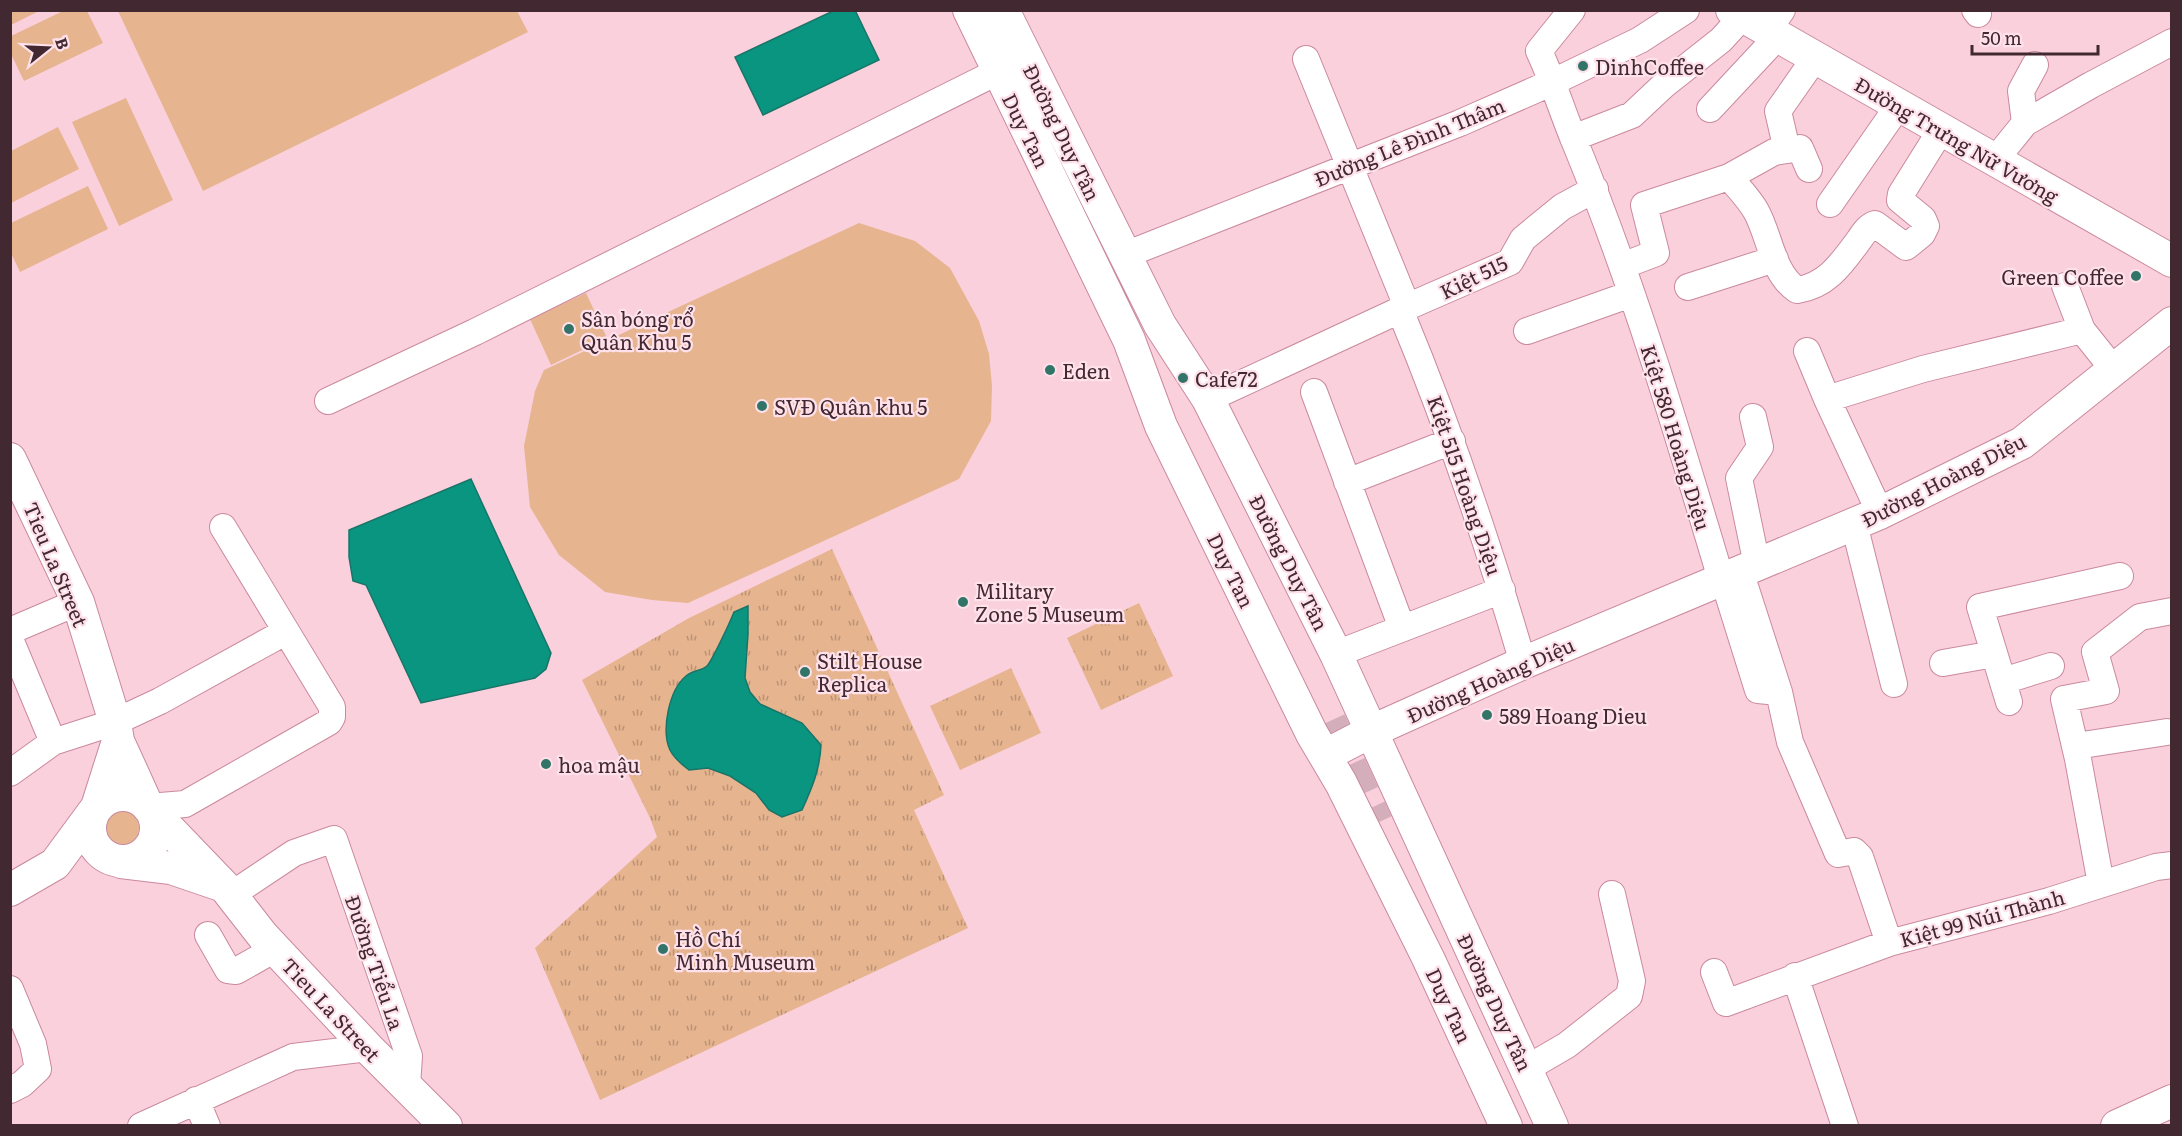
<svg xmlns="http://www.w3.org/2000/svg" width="2182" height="1136" font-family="Literata,serif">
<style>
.grass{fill:#e6b48f}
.park{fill:url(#park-tufts)}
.water{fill:#099580;stroke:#1a7468;stroke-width:1.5}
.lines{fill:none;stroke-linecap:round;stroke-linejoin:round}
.major-tunnel{stroke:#d5aebb;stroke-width:32;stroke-dasharray:32 16;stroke-linecap:butt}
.minor-casing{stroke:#ca899e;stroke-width:28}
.major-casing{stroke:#ca899e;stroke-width:34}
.minor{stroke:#fff;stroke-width:26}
.major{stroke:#fff;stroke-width:32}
.poi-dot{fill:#327568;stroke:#fee1ea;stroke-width:2}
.labels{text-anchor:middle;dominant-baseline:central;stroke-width:4.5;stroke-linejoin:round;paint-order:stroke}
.poi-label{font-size:20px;fill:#422831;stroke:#fee1ea;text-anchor:start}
.street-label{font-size:20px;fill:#422831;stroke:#fee1ea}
</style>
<defs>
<pattern id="park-tufts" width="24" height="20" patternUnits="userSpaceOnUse" patternTransform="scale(1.5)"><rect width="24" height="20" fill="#e6b48f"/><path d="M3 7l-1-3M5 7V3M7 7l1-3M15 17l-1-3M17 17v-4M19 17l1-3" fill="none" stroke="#bc9275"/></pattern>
</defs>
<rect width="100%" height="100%" fill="#fad0dd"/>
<path class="grass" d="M11,10H39V11L11,25Z
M63,11H87L103,43L24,81L11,54V36Z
M118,11H517L528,32L203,191Z
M126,98L173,200L119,226L72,122Z
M58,127L79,169L11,203V151Z
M88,186L108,229L20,272L11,253V223Z
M859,223L915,241L950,268L979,321L989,354L992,386L991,421L959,479L688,603L652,600L605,592L559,555L530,507L524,446L535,391L544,370Z
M586,293L607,338L551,365L530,319Z
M105 828a17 17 0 1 1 34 0a17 17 0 1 1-34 0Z"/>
<path class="park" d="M832,549L944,795L914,810L968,928L600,1100L535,948L657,837L650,818L582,680L689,618Z
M1139,603L1173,676L1101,710L1067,638Z
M1011,668L1041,733L960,770L930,706Z"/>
<path class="water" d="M855,10L879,60L763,115L735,57L833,11Z
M471,479L551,653L546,669L535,678L421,703L366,585L353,581L349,557V530Z
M748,606V634L745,678L750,692L760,704L802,723L821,745C820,769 812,788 802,810L782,817L769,810L756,793L730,776L708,768L689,770C681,764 674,758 670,750C661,730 669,690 686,676C692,670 702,671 707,666C712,661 731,620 734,612Z"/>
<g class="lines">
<path class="major-tunnel" d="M1330,721L1377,823"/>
<g class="minor-casing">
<path id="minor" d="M1572,10L1539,51C1553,81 1562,111 1574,140C1633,283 1677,431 1721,579
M1975,10L1978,14
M1768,30L1782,10
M1306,59L1404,299L1400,310
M1710,109L1778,36
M2025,123L2021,91L2035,65
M1573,138L1632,115L1664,85L1721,40L1742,17
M1787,150L1778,111L1815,58
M1995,160L2025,123L2091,85L2172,42
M1729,177C1738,187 1749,199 1756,211C1770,236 1772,273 1797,290C1827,286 1842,263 1859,240C1864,233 1867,227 1875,224L1906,247L1922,234L1926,226L1923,219L1900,200L1901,194L1941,130
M1830,204L1899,105
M1125,255L1460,123L1553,82L1640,40L1686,10
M1622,266L1656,253L1644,205L1729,177L1774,152L1800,148L1809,169
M2065,286L2082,330L2114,370
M1688,287L1775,259
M1400,310C1448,425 1488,543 1523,663
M1527,331L1631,294
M1807,351L1827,399L1880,513
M1314,392L1402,628
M1208,399L1400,310L1510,262L1523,239L1562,207L1595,189
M1827,399L1923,369L2082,330
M328,401L475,332L1015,63
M1753,417L1760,447L1739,478L1757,565
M1347,482L1452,441
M1854,524L1894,684
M1740,571L1779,692
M1723,578L1758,690L1779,692L1790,742L1838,854L1854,851L1860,857L1889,943
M10,631L78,602
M10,639L53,742
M1336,654L1502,590
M1943,663L1994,654
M2003,681L2051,666
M2009,702L1980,607L2120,576
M2076,746L2167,732
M10,773L53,742L115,722L160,701L285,632
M148,807L185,804L329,722L332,717V707L223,527
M2101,884L2078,759L2064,699L2106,691L2095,652L2140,617L2172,611
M231,895L294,853L334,839L409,1056L407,1086
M208,935L228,970L236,971L275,949
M1714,972L1726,1003L1889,943L2049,901L2156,867L2172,865
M1795,976L1845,1126
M10,989L33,1044L38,1069L22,1084L10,1090
M1526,1069L1567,1045L1629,996L1632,981L1612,894
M196,1100L207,1126
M141,1126L293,1057L368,1048"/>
</g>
<g class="major-casing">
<path id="major" d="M969,10L1129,340L1161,426L1312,734L1341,783L1428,958L1506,1126
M1003,10L1160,325L1208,399L1336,654L1552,1126
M1732,10L2172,261
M10,459L78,602L115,722L118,741L148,807L224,886L263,936L368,1048L446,1126
M1326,755L1372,731L1523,663L1880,513L2022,443L2172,323
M90 828a33 33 0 1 1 66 0a33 33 0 1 1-66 0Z
M121,862L171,868L218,884
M10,890L55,864L97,807L118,741
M2117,1126L2172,1101"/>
</g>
<use href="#minor" class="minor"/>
<use href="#major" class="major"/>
</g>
<g class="poi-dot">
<circle cx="1583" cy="66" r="6"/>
<circle cx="2136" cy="276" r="6"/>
<circle cx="569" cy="329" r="6"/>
<circle cx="1050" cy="370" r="6"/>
<circle cx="1183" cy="378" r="6"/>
<circle cx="762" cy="406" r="6"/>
<circle cx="963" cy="602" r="6"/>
<circle cx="805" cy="672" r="6"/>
<circle cx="1487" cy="715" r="6"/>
<circle cx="546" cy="764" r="6"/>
<circle cx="663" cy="949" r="6"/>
</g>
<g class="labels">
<g class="poi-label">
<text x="1595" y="66">DinhCoffee</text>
<text x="2124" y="276" text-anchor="end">Green Coffee</text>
<text x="581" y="318">Sân bóng rổ<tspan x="581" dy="23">Quân Khu 5</tspan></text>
<text x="1062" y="370">Eden</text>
<text x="1195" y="378">Cafe72</text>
<text x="774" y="406">SVĐ Quân khu 5</text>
<text x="975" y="590">Military<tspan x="975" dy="23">Zone 5 Museum</tspan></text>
<text x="817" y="660">Stilt House<tspan x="817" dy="23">Replica</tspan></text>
<text x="1499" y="715">589 Hoang Dieu</text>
<text x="558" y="764">hoa mậu</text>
<text x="675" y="938">Hồ Chí<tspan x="675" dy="23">Minh Museum</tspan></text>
</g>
<g class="street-label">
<text transform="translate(1027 130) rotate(64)">Duy Tan</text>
<text transform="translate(1063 132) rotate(64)">Đường Duy Tân</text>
<text transform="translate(1957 139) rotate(30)">Đường Trưng Nữ Vương</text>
<text transform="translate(1409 141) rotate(-22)">Đường Lê Đình Thâm</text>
<text transform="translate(1473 276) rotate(-26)">Kiệt 515</text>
<text transform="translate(1677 437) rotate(73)">Kiệt 580 Hoàng Diệu</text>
<text transform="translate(1943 479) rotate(-27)">Đường Hoàng Diệu</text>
<text transform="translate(1466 485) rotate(71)">Kiệt 515 Hoàng Diệu</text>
<text transform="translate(1290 562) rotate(63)">Đường Duy Tân</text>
<text transform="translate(57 564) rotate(67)">Tieu La Street</text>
<text transform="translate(1232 570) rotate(64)">Duy Tan</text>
<text transform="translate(1490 679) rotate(-24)">Đường Hoàng Diệu</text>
<text transform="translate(1982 917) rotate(-15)">Kiệt 99 Núi Thành</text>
<text transform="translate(376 962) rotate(71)">Đường Tiểu La</text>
<text transform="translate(1496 1002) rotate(65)">Đường Duy Tân</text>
<text transform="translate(1450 1005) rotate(65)">Duy Tan</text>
<text transform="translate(332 1009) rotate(47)">Tieu La Street</text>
</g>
</g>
<rect width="2182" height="1136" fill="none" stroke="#422831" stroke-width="24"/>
<g transform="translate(48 48) rotate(72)" stroke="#fee1ea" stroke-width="4.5" paint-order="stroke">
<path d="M0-4.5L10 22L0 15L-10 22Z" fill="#422831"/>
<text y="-9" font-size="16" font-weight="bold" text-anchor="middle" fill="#422831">B</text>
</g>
<path d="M1972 45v9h126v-9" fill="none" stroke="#422831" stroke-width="3"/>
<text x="1981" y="45" font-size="18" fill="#422831" stroke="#fee1ea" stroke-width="4.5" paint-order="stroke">50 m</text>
</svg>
